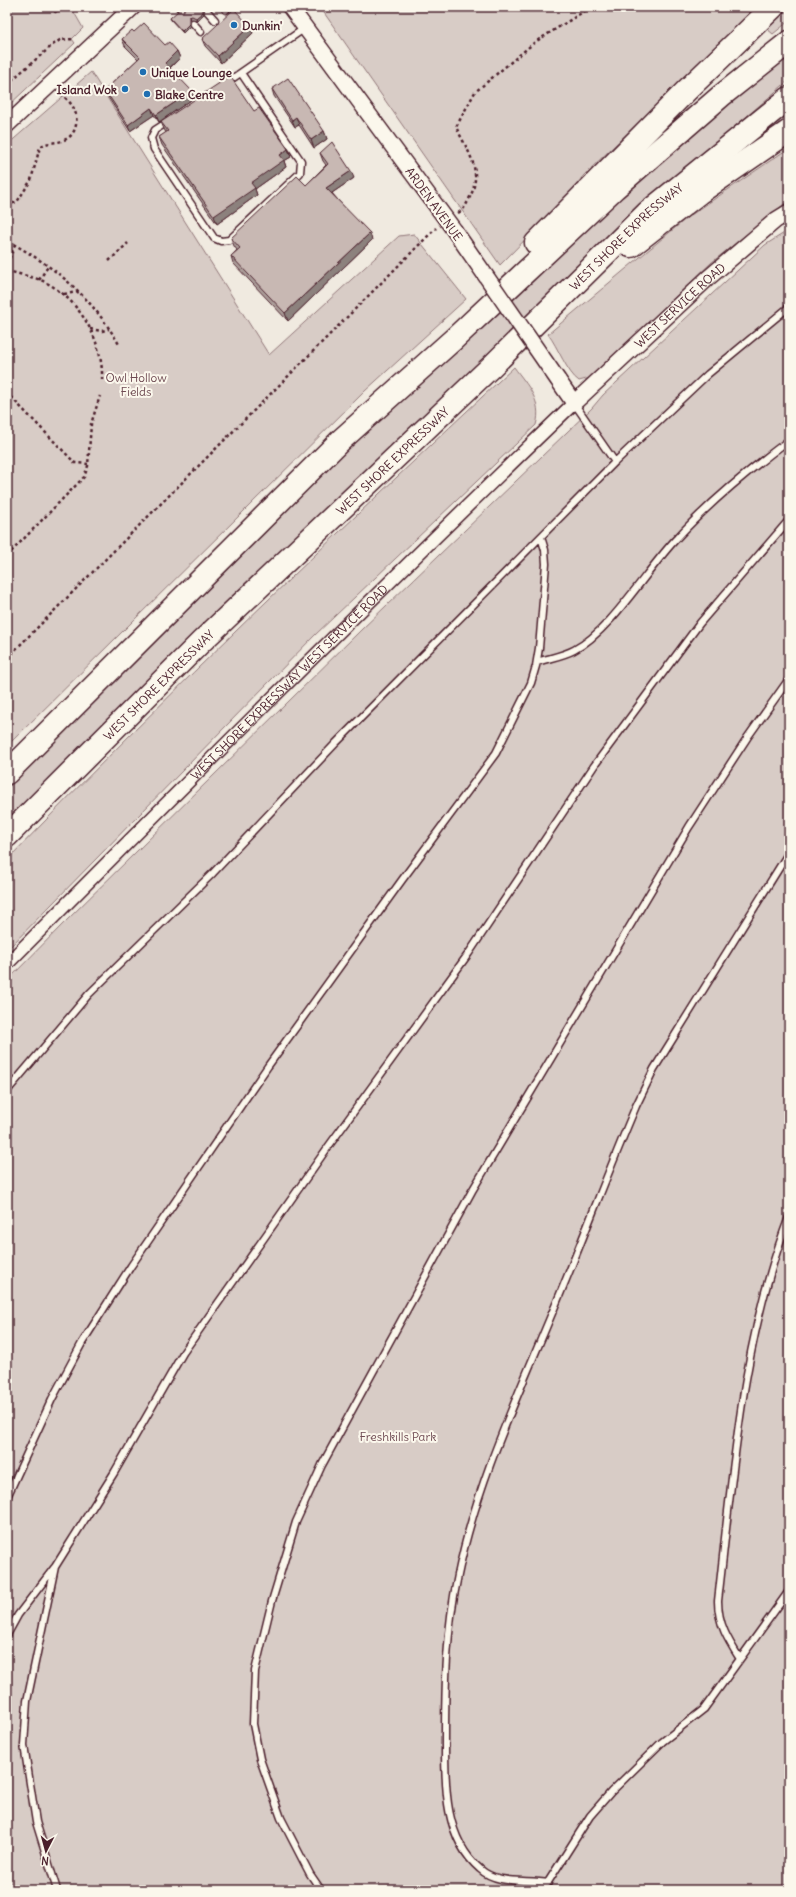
<svg xmlns="http://www.w3.org/2000/svg" width="796" height="1897" font-family="Delius,sans-serif">
<style>
.green{fill:#d8ccc6;stroke:#917678}
.lines{fill:none;stroke-linecap:round;stroke-linejoin:round}
.service-casing{stroke:#4a1f2b;stroke-width:9}
.minor-casing{stroke:#4a1f2b;stroke-width:15}
.tertiary-casing{stroke:#4a1f2b;stroke-width:18}
.motorway-casing{stroke:#4a1f2b;stroke-width:25}
.path{stroke:#4a1f2b;stroke-width:2.5;stroke-dasharray:3 3;stroke-linecap:butt}
.service{stroke:#fbf7ec;stroke-width:6}
.minor{stroke:#fbf7ec;stroke-width:12}
.tertiary{stroke:#fbf7ec;stroke-width:15}
.motorway{stroke:#fbf7ec;stroke-width:22}
.tertiary-bridge-casing{stroke:#4a1f2b;stroke-width:18;stroke-linecap:butt}
.tertiary-bridge{stroke:#fbf7ec;stroke-width:15}
.wall{fill:#ac9e9a;stroke:#4a1f2b}
.shaded-wall{fill:#8c817d;stroke:#4a1f2b}
.building{fill:#c8b8b3;stroke:#4a1f2b}
.poi-dot{fill:#1f6fb2;stroke:#fbf7ec;stroke-width:1.5}
.labels{text-anchor:middle;dominant-baseline:central;stroke-width:4;stroke-linejoin:round;paint-order:stroke}
.poi-label{font-size:12px;font-weight:bold;fill:#4a1f2b;stroke:#fbf7ec;text-anchor:start}
.street-label{font-size:12px;fill:#4a1f2b;stroke:#fbf7ec}
.park-label{font-size:12px;fill:#6e4a52;stroke:#fbf7ec}
</style>
<rect width="100%" height="100%" fill="#f0eae0"/>
<filter id="ink" filterUnits="userSpaceOnUse"><feTurbulence type="fractalNoise" baseFrequency=".025" numOctaves="2"/><feDisplacementMap in="SourceGraphic" scale="8" xChannelSelector="R" yChannelSelector="G"/><feConvolveMatrix kernelMatrix="1 2 1 2 8 2 1 2 1" color-interpolation-filters="sRGB"/></filter>
<g filter="url(#ink)">
<path class="green" d="M7,7H71L83,28L72,39L75,43L7,107Z
M320,7H764L696,67L584,175L566,198L500,265Z
M789,9V21L773,34L767,29Z
M789,52V80L688,167L7,827V789L357,440L679,144Z
M91,72L269,355L399,236L414,234L466,299L365,391L7,746V145Z
M789,148V200L711,263L590,378L579,381C567,373 558,347 548,334L688,217Z
M789,230V1890H7V981L63,924L361,630L592,408L603,395L765,245Z
M514,367C527,385 543,401 536,425L315,635L7,950V860C170,691 342,528 514,367Z"/>
<g class="lines">
<g class="service-casing">
<path id="service" d="M179,7L182,10
M224,7L226,10
M207,11L215,20
M193,23L201,32
M226,83L305,28
M169,121L155,130L151,138L154,149L214,238L221,241L229,240L300,173L301,161L241,73
M574,403L615,462
M537,662C549,658 563,656 574,650C611,631 647,569 677,538C711,501 749,470 789,440
M7,1091L89,994L213,873L336,743L615,462L708,374L789,307
M7,1497L52,1399L82,1343L131,1266L268,1066L402,880L496,753L531,683L536,666L539,648L546,564L545,550L541,537
M7,1635L18,1615L54,1568
M740,1659C728,1640 718,1624 718,1601C733,1471 742,1340 789,1217
M548,1883C527,1879 497,1885 480,1869C444,1838 445,1785 445,1742C445,1686 446,1630 458,1575C476,1486 515,1402 550,1318C580,1248 606,1176 636,1106L654,1069L789,852
M57,1890L36,1822L24,1745L27,1701L55,1567L114,1473L183,1353L328,1147L469,953L594,766L700,623L789,520
M321,1890L310,1874L281,1818L260,1759L253,1724L255,1671L272,1601L296,1522L322,1465L472,1191L689,827L747,738L789,679
M543,1890L590,1816L611,1792L662,1742L704,1709L789,1591"/>
</g>
<g class="minor-casing">
<g id="minor">
<path id="s1" d="M7,964C194,775 382,587 574,403"/>
</g>
</g>
<g class="tertiary-casing">
<g id="tertiary">
<path d="M290,7L454,230"/>
<path d="M7,125L133,7"/>
<path id="s2" d="M558,380L574,403L707,279L776,220L789,212"/>
</g>
</g>
<g class="motorway-casing">
<g id="motorway">
<path d="M536,243L687,90L773,7"/>
<path d="M631,246L699,193L789,131"/>
<path d="M7,773L341,440L455,338L615,188L721,96L789,42"/>
<path id="s3" d="M7,836L201,642L492,366L648,212L789,98"/>
</g>
</g>
<path class="path" d="M7,84L54,44L60,40L74,39
M7,205L17,202L31,180L40,147C48,141 56,144 64,140C78,135 80,115 71,104C68,100 64,97 60,93
M458,213C465,209 466,205 469,199C484,171 468,152 456,127L475,92L535,42L591,7
M8,241C57,268 92,297 120,346
M109,261L128,243
M7,264L15,245
M7,270C18,275 33,276 45,282C80,300 104,342 102,381
M39,280L49,265
M64,294L79,292
M90,329L102,331L109,329
M7,393L75,463L88,464
M7,556L84,477L88,466L91,424L100,396
M7,658L436,228"/>
<use href="#service" class="service"/>
<use href="#minor" class="minor"/>
<use href="#tertiary" class="tertiary"/>
<use href="#motorway" class="motorway"/>
<g class="tertiary-bridge-casing">
<path id="tertiary-bridge" d="M454,230L558,380"/>
</g>
<use href="#tertiary-bridge" class="tertiary-bridge"/>
</g>
<path class="wall" d="M184,7H211L210,8H204V14L197,20L192,19L190,20V26L183,33L171,20L170,18L184,11Z
M250,26L253,33L221,63L205,46L202,39Z
M134,32L177,51L180,58L170,68L194,98L159,122L154,115L130,131L108,97L105,90L138,59L125,46L122,39Z
M272,89L324,131L327,139L314,148L299,125L295,127L274,96Z
M254,111L288,149L291,157L284,161L286,167L255,189L257,195L217,224L162,145L159,137L166,133L164,129L161,122Z
M320,153L354,178L332,193L372,240L288,321L233,263L231,256L237,250L234,246L231,238L306,185L326,165L323,161Z"/>
<path class="shaded-wall" d="M60,7H65L55,13L54,11Z
M203,7L204,8V14L197,20L196,18Z
M189,17L190,20V26L183,33L182,31Z
M250,26L253,33L221,63L218,56Z
M177,51L180,58L167,70L165,63Z
M192,91L194,98L159,122L156,115Z
M151,108L154,115L130,131L128,125Z
M296,117L299,125L295,127L292,120Z
M324,131L327,139L314,148L311,140Z
M288,149L291,157L284,161L286,167L255,189L257,195L217,224L214,216L251,183L280,155Z
M351,171L354,178L329,195L326,188Z
M370,233L372,240L288,321L285,313Z"/>
<path class="building" d="M52,7H60L54,11Z
M184,7H203V12L196,18L192,16L189,17V24L182,31L170,18L178,11H184Z
M234,9L250,26L218,56L202,39Z
M144,23L165,45L169,42L177,51L165,63L192,91L156,115L151,108L128,125L105,90L140,57L122,39L132,30L134,32Z
M230,76L254,111L259,108L288,149L280,155L284,160L251,183L255,188L214,216L159,137L168,131L161,122Z
M288,78L324,131L311,140L296,117L292,120L272,89Z
M332,142L351,171L326,188L370,233L285,313L231,256L240,248L231,238L297,176L306,185L328,164L320,153Z"/>
</g>
<g class="poi-dot">
<circle cx="234" cy="25" r="4"/>
<circle cx="143" cy="72" r="4"/>
<circle cx="125" cy="89" r="4"/>
<circle cx="147" cy="94" r="4"/>
</g>
<g class="labels">
<g class="poi-label">
<text x="242" y="25">Dunkin'</text>
<text x="151" y="72">Unique Lounge</text>
<text x="117" y="89" text-anchor="end">Island Wok</text>
<text x="155" y="94">Blake Centre</text>
</g>
<g class="street-label">
<text transform="translate(434 204) rotate(54)">ARDEN AVENUE</text>
<text stroke="none"><textPath href="#s3" startOffset="862">WEST SHORE EXPRESSWAY</textPath></text>
<text stroke="none"><textPath href="#s2" startOffset="172">WEST SERVICE ROAD</textPath></text>
<text stroke="none"><textPath href="#s3" startOffset="538">WEST SHORE EXPRESSWAY</textPath></text>
<text stroke="none"><textPath href="#s1" startOffset="399">WEST SHORE EXPRESSWAY WEST SERVICE ROAD</textPath></text>
<text stroke="none"><textPath href="#s3" startOffset="214">WEST SHORE EXPRESSWAY</textPath></text>
</g>
<g class="park-label">
<text x="136" y="377">Owl Hollow<tspan x="136" dy="14">Fields</tspan></text>
<text x="398" y="1436">Freshkills Park</text>
</g>
</g>
<rect width="796" height="1897" fill="none" stroke="#fbf7ec" stroke-width="24"/>
<rect x="12" y="12" width="772" height="1873" fill="none" stroke="#4a1f2b" stroke-width="1.5" filter="url(#ink)"/>
<g transform="translate(46 1851) rotate(186)" stroke="#fbf7ec" stroke-width="3" paint-order="stroke">
<path d="M0-3L7 15L0 10L-7 15Z" fill="#4a1f2b"/>
<text y="-6" font-size="11" font-weight="bold" text-anchor="middle" fill="#4a1f2b">N</text>
</g>
</svg>
